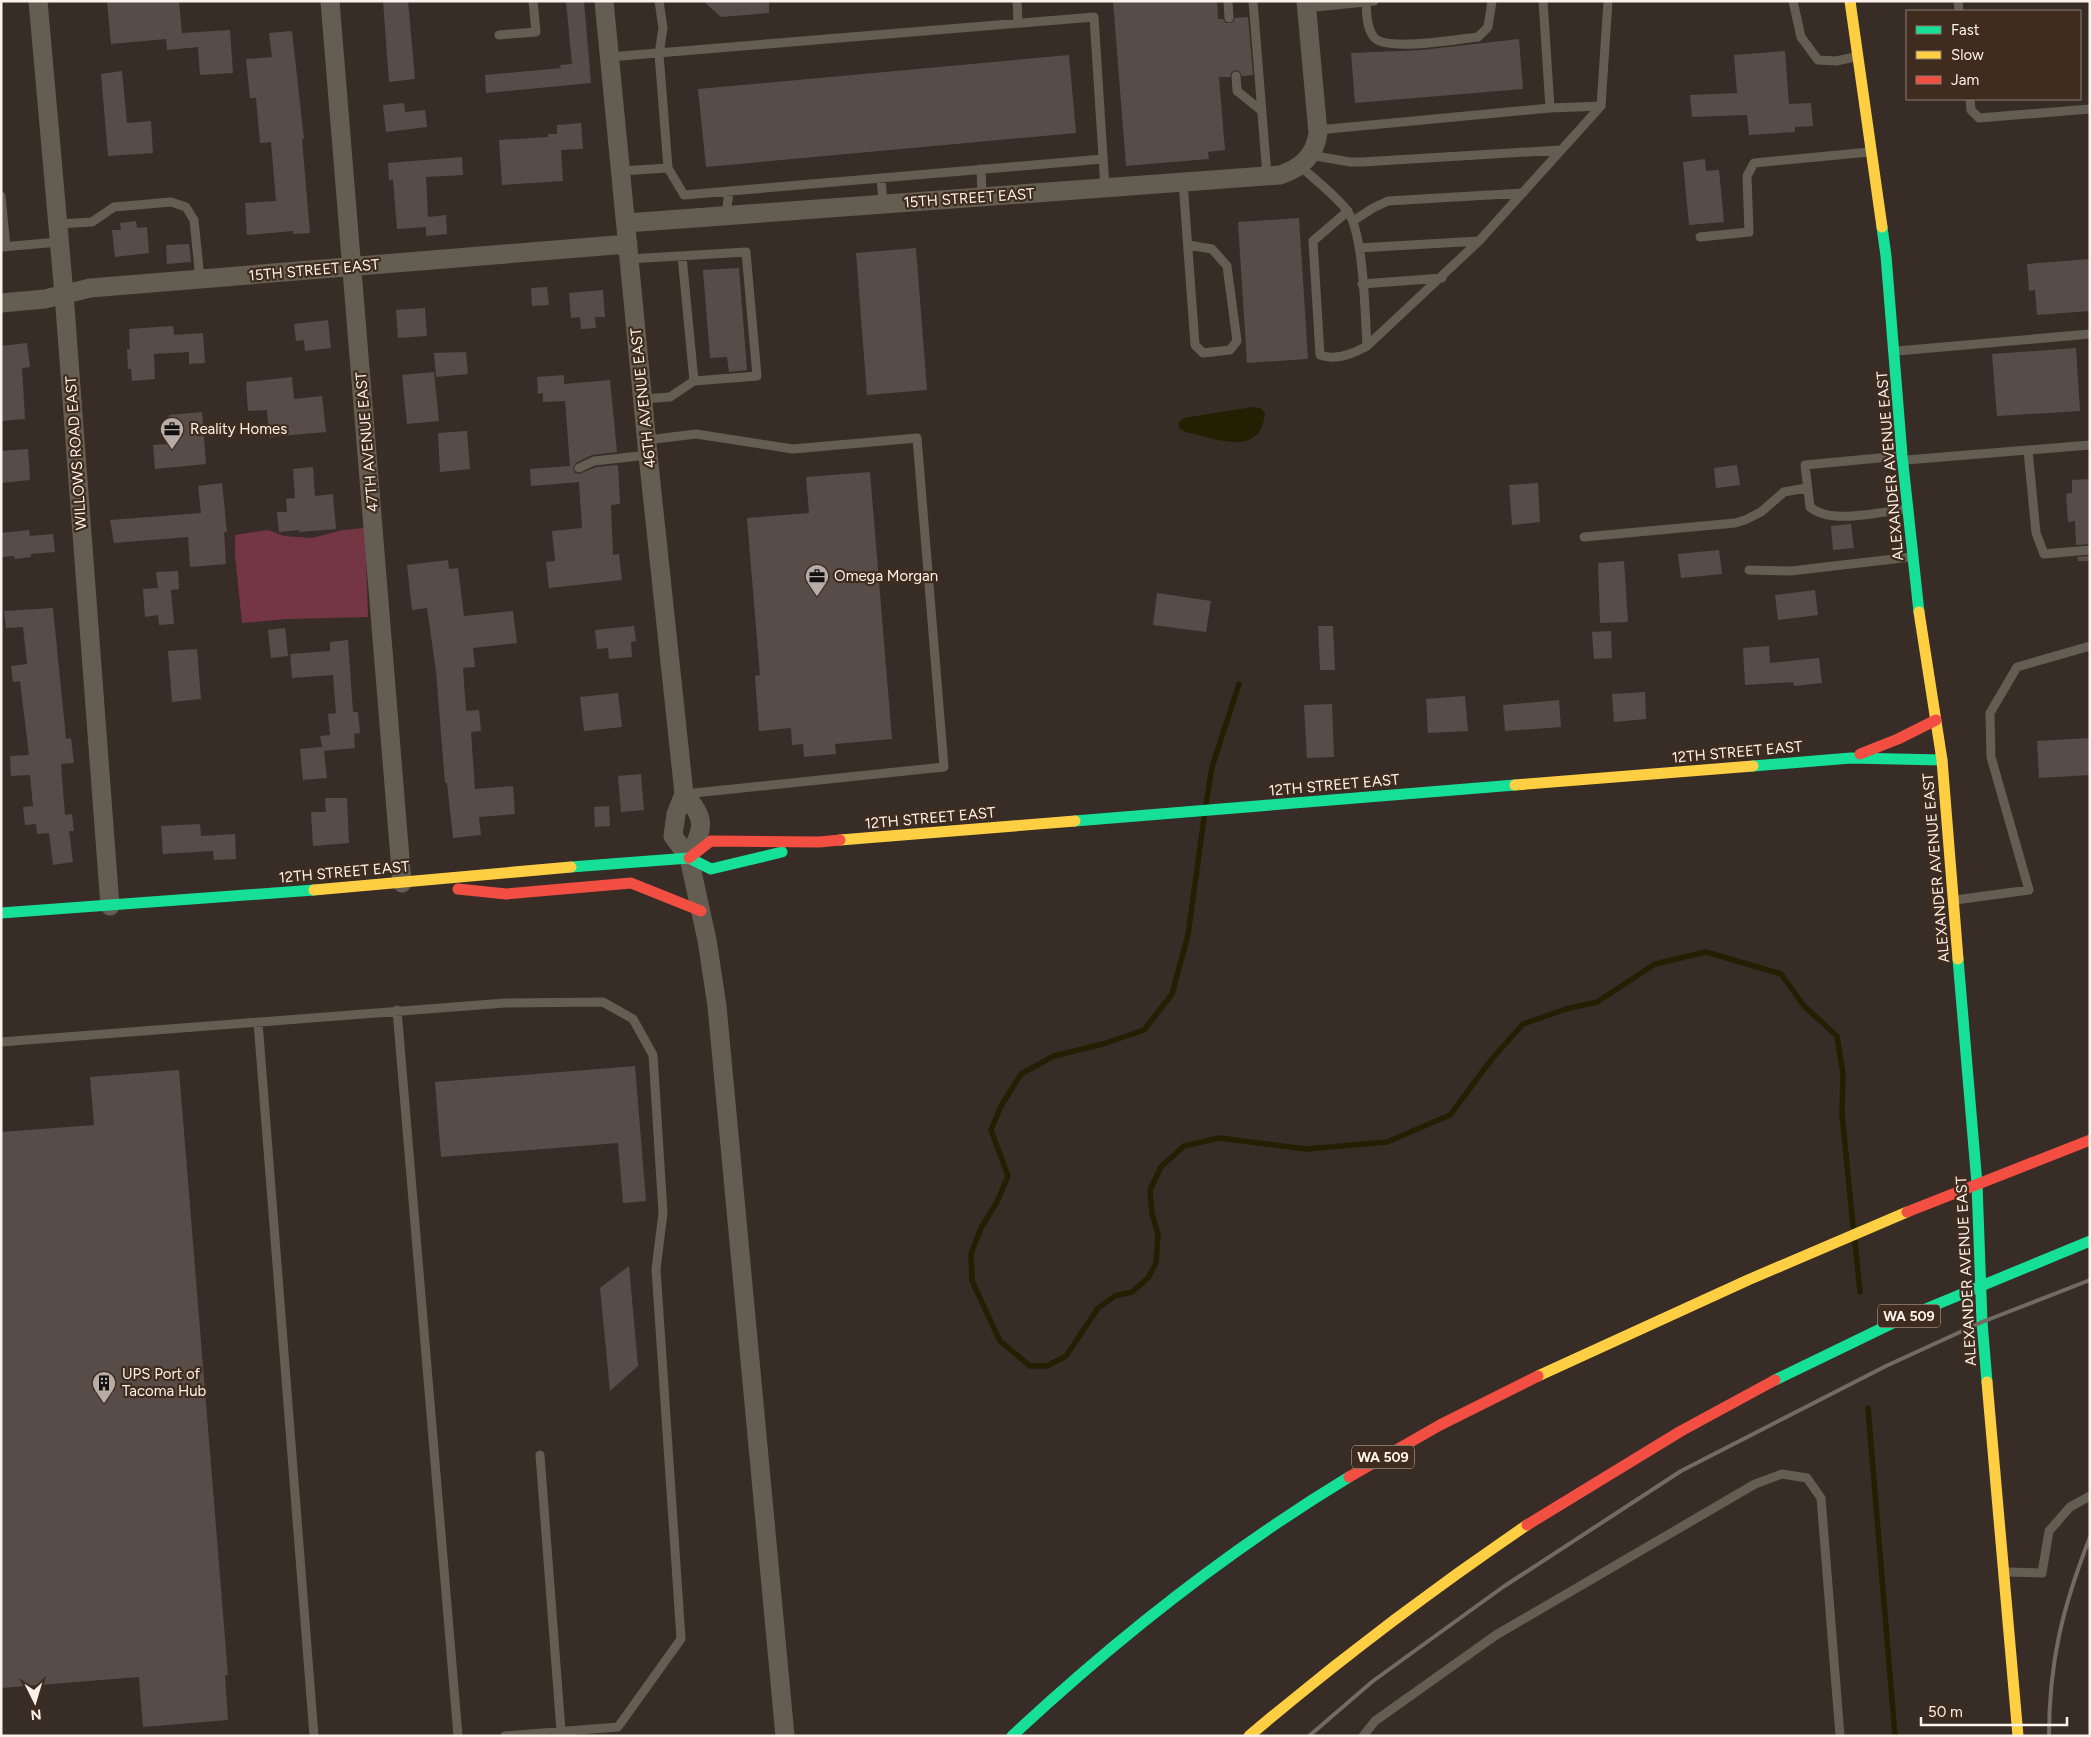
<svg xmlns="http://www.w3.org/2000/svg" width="2091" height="1737" font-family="Figtree,sans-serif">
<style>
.green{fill:#753643}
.water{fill:#221f03}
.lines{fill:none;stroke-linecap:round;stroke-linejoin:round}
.stream{stroke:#221f03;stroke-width:5.5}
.building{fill:#574c48}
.lane{stroke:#645d52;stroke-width:9}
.street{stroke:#645d52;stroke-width:19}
.fast{stroke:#16e098;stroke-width:11}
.slow{stroke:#ffcf43;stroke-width:11}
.jam{stroke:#f24e42;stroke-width:11}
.rail{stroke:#736b63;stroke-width:4}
.labels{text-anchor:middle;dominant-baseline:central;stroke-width:4.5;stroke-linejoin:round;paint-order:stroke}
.shield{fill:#402c1e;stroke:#c4b7ae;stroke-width:1}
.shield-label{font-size:14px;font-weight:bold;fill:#fdf2eb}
.street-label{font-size:15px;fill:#fdf2eb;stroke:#402c1e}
.poi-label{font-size:15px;fill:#fdf2eb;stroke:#402c1e;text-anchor:start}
</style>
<rect width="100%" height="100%" fill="#382d26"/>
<path class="green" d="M365,528L368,617L286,619L242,623L235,555V535L268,530L284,536L312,538L343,530Z"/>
<path class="water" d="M1252,407L1261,408L1265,413C1261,459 1216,438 1185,432L1179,428V422L1184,418Z"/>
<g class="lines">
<path class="stream" d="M1206,804L1212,767L1239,684
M1204,818L1188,935L1172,994L1144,1030L1103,1044L1054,1056L1021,1074L1001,1106L991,1130L1008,1176L997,1202L981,1228L971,1254L972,1281L1000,1341L1030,1366H1047L1066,1356L1098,1308L1115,1296L1132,1292L1148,1278L1156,1263L1158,1234L1152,1213L1150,1190L1161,1167L1184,1146L1219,1138L1306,1149L1387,1142L1450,1115L1491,1060L1523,1024L1566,1009L1597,1002L1655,964L1706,952L1781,974L1804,1006L1837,1036L1843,1074L1842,1114L1853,1226
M1855,1242L1860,1292
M1868,1408L1895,1736"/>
</g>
<path class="building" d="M107,1H179L182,33L230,30L233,73L200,75L198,47L167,50L166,39L111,44Z
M383,1H408L415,79L389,82Z
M566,1H584L591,83L486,93L485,75L561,68L560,65L572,64Z
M703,1H769V13L721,17Z
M1113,1H1217L1218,19H1223L1226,23H1232L1235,18L1248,17L1253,75L1242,76L1239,71L1235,70L1231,73L1230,77H1219L1225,150L1208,152L1209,159L1126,166Z
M292,31L304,139H302L310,233L293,234V231L247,235L245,203L276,201L271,142L260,143L256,98H250L246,59L272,57L269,33Z
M1519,39L1523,89L1355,103L1351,53L1422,50Z
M1785,51L1789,104L1811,103L1813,126L1795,127V132L1749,135L1747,115L1692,117L1690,95L1737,93L1734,55Z
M1069,55L1076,133L706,167L698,89Z
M122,71L127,123L151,121L153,153L108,156L101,74Z
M404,103L405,112L425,110L427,127L386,132L383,105Z
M581,123L583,149L561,150L563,181L502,185L499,140L548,137V134H557V125Z
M462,157L463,175L426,177L428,217L446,215L447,234L426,236V227L397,229L393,180H389L388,163Z
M1705,159L1706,171L1719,170L1724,222L1689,225L1683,162Z
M1299,218L1308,359L1247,363L1238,222Z
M136,221L137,228L147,227L149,253L115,257L112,230H121L120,223Z
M189,244L191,262L167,264L166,245Z
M916,248L927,390L867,395L856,253Z
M2090,259V311L2037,315L2035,290L2029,291L2027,264Z
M739,268L747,370L729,372L727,357L710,358L703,270Z
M547,287L549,305L532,306L531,288Z
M603,290L605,317H595L596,328L581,329L580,317L571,318L569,293Z
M425,308L427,336L398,338L396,310Z
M328,320L331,348L305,351L304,340L296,341L294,324Z
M173,326L174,335L203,333L205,363L189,364V352L154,354L155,379L132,381L131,369H128L127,349H130L129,329Z
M27,343L30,367L22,368L25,419L1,421V346Z
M2076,348L2080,411L1997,416L1992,354Z
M466,352L468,374L436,377L434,353Z
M434,372L439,421L407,424L402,375Z
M564,375V384L610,380L617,452L592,455L576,463L573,468L575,473L579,474L596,467L618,465L620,504L611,505L613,555L619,554L622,580L549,588L546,562L555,561L552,531L582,528L579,482L531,486L530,469L570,466L565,401L543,402V393L538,394L537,377Z
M292,377L294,399L322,396L326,432L269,437L267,410L248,411L246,382Z
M202,412L206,464L155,469L153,445L171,444L169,415Z
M467,431L470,469L440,472L438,433Z
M28,449L30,480L1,483V451Z
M1737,465L1740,485L1716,488L1714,468Z
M313,467L315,496L333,494L336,529L299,532V530L279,532L277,512H287L286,499L295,498L293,469Z
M870,472L892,739L835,744L836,754L804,757L803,744L792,745L791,728L759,731L755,676L760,675L747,518L809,513L806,477Z
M2090,479V544L2076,545L2075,521L2068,522L2066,494L2072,493V480Z
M222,483L227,532H224L226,564L190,567L188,537L114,543L110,520L201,513L198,486Z
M1538,483L1540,522L1512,525L1509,485Z
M1851,524L1854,548L1833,550L1831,526Z
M29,530L30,536L53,534L55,552L31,554V557L15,559L14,556L1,557V533Z
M1719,550L1722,574L1681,578L1678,554Z
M2090,556V561H2078L2077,557Z
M448,560L449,569L458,568L464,616L513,611L517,643L473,648L475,667L463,668L466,711L479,710L481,731L471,732L475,789L513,786L515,814L479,817L481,835L453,838L447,783H445L436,671L427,608L412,610L407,565Z
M1624,561L1628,622L1600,623L1598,563Z
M178,571L179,589L171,590L174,624L159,625L158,615L145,617L143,589L158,588L156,572Z
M1815,590L1818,615L1778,620L1775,595Z
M1157,593L1211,601L1206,632L1153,625Z
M53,608L66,739L71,738L74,763L61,764L65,815L72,814L74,831H69L73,862L53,865L49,833L37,834L36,824L25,825L23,807L33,806L30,775L11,776L10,756L29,755L20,681L13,682L11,666L27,664L23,627L6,628L4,611Z
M634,626L636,641L631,642L632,657L609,659L608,648L597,649L595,630Z
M1318,626H1333L1335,670H1320Z
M285,628L288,656L271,658L268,630Z
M1611,631L1612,658L1594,659L1592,632Z
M348,640L353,712H358L360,733L354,734L355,748L324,751L327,778L303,780L300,749L322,747L320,736L330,735L328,714L336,713L333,675L292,678L290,654L330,651V642Z
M1769,646L1770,663L1819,658L1822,683L1794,686L1793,682L1745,685L1743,648Z
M197,649L201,699L172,702L168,651Z
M1645,692L1646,719L1614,722L1612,694Z
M618,693L622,727L584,731L580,697Z
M1465,696L1468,731L1428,733L1426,699Z
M1559,700L1561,727L1505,731L1503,705Z
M1332,704L1334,757L1307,758L1304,705Z
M2090,738V775L2039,778L2037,741Z
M641,774L644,810L621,812L618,776Z
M325,798H347L349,843L313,846L311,812H326Z
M609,806L610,826L595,827L594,807Z
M200,824L201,836L235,834L236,859L214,860L213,851L163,854L161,826Z
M635,1066L646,1201L623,1203L618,1143L441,1157L435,1082Z
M179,1070L228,1675H225L228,1720L143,1727L139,1677L1,1688V1132L94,1125L90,1077Z
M629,1266L638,1366L610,1391L600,1288Z"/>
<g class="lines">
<path class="lane" d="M659,1L663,28L659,54L668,168L684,195L1103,159
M1017,1L1018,23
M1228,1L1229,18
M1253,1L1267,176
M1793,1L1801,37L1818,60L1836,61L1855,57
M1958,1L1959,11
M1366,2C1367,13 1366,26 1373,36C1383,53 1458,39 1478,37L1488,27L1492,1
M1306,8L1374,1
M499,35L536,32L533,1
M609,57L1094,17L1105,188
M1236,76L1237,91L1262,111
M1970,99L1971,110L1979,118L2090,109
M1550,108L1601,106
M1318,130L1550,108L1543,1
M1310,155L1350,162H1362L1561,150
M1300,166C1313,178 1340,199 1348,212C1364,235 1365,315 1367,346
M981,169L982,197
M621,171L668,168
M881,178L883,204
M1183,182L1195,345L1203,353L1230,350L1237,341L1227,266L1212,249L1188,245
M1,196L6,247
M1348,211L1313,241L1320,355C1336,361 1353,354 1367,346L1479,241L1601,106L1608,1
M726,215L729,191
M1353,221L1373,208L1388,201L1523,193
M58,224L92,222L114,207L171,202L186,207L194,220L200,279
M1700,237L1749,232L1747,176L1754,163L1869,152
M1,247L59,242
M1359,248L1479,241
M629,259L746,252L757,376L694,381L682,256
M1362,284L1442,278
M1897,351L2090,334
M643,399L670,397L694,381
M647,440L696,434L793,449L917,438L944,767L684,794
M2028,450L2036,533L2044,554L2090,550
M1900,456L1805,465L1810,507C1831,525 1879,512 1905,509
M1906,460L2090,445
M579,468L594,461L648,455
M1584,537L1735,523L1745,520L1761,512L1784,492L1806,488
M1749,570L1791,571L1911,557
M1955,900L2029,890L1991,757L1990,713L2017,667L2090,646
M397,1010L458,1736
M258,1022L314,1736
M1,1042L505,1003L603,1002L633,1019L653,1055L663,1213L656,1269L681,1639L618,1727L505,1736
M540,1455L561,1731
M2006,1572L2042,1573L2049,1531L2070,1507L2090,1496
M1363,1736L1375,1721L1496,1635L1755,1484L1782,1474L1807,1478L1821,1498L1840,1736"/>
<path class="street" d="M38,1L64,294L110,906
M330,1L402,883
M604,1L648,455L684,794L676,814L673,836L689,858L707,940L717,1006L785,1736
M626,223L1280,175C1301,168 1315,156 1318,133L1306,1
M1,303L45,299L90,288L628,244
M684,794C705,817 705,827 690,854"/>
<path class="fast" d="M1882,227L1886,256L1902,455L1919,612
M1753,766L1851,758L1942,760
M1075,821L1515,785
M571,867L689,858L711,869L782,852
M1,913L314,890
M1958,959L1977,1184L1982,1322L1987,1382
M1775,1380L1899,1320L2090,1241
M1012,1736C1116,1639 1227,1551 1349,1477"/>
<path class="slow" d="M1850,1L1882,227
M1919,612L1942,760L1958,959
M1515,785L1753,766
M840,840L1075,821
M314,890L571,867
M1538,1376L1748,1280L1907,1212
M1987,1382L2018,1736
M1249,1736C1339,1660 1430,1591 1527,1525"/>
<path class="jam" d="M1860,754L1898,739L1936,720
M689,858L711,841L819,842L840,840
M458,889L506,894L631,883L701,911
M1907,1212L2090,1140
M1349,1477L1440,1425L1538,1376
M1527,1525L1681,1431L1775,1380"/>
<path class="rail" d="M1309,1736L1373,1681L1503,1587L1681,1471L1886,1366L1982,1322L2090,1280
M2049,1736C2049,1661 2063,1606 2090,1537"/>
</g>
<defs>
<g id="office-pin" transform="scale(1.25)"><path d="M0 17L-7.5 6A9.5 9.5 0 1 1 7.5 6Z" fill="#b8ada6" stroke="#402c1e"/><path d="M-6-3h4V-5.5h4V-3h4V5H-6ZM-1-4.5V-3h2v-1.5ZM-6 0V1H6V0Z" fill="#111"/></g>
<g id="building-pin" transform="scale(1.25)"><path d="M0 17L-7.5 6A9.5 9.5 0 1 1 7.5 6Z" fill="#b8ada6" stroke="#402c1e"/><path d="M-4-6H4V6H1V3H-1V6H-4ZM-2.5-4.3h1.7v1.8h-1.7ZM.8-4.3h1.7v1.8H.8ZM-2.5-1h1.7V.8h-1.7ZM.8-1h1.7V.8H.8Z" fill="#111"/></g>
</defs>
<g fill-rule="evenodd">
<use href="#office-pin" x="172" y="429"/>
<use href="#office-pin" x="817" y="576"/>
<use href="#building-pin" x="104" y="1383"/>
</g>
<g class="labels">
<g class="shield">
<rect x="1878" y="1304.5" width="62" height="23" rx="4"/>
<rect x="1352" y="1445.5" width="62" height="23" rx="4"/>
</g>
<g class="shield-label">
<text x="1909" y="1316">WA 509</text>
<text x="1383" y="1457">WA 509</text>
</g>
<g class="street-label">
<text transform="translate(969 198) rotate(-4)">15TH STREET EAST</text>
<text transform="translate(314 270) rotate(-5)">15TH STREET EAST</text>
<text transform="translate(643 398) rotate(-96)">46TH AVENUE EAST</text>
<text transform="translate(367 442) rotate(-95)">47TH AVENUE EAST</text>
<text transform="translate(76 453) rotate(-94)">WILLOWS ROAD EAST</text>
<text transform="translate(1890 466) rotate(-95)">ALEXANDER AVENUE EAST</text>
<text transform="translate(1737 752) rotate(-5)">12TH STREET EAST</text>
<text transform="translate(1334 785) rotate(-5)">12TH STREET EAST</text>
<text transform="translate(930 818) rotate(-5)">12TH STREET EAST</text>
<text transform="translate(1936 868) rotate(-95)">ALEXANDER AVENUE EAST</text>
<text transform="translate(344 872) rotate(-5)">12TH STREET EAST</text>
<text transform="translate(1966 1271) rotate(-93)">ALEXANDER AVENUE EAST</text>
</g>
<g class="poi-label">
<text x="190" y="429">Reality Homes</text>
<text x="834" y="576">Omega Morgan</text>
<text x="122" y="1374">UPS Port of<tspan x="122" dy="17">Tacoma Hub</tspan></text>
</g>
</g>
<rect width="2091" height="1737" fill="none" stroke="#fdf2eb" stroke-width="5"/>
<rect x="1906" y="10" width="175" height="90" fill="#402c1e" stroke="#8c7b70"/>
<rect x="1916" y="26" width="25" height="8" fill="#16e098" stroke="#8c7b70"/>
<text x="1951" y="35" font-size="15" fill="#fdf2eb">Fast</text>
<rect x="1916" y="51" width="25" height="8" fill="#ffcf43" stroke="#8c7b70"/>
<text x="1951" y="60" font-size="15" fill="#fdf2eb">Slow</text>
<rect x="1916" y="76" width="25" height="8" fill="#f24e42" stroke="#8c7b70"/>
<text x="1951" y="85" font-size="15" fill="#fdf2eb">Jam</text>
<g transform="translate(35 1702) rotate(175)" stroke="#402c1e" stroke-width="4" paint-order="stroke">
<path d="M0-4L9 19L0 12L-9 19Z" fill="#fdf2eb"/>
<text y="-8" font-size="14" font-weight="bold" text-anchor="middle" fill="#fdf2eb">N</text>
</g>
<path d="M1921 1717v8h146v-8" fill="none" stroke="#fdf2eb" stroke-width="2.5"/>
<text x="1928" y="1717" font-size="15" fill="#fdf2eb" stroke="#402c1e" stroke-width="4" paint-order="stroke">50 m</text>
</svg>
